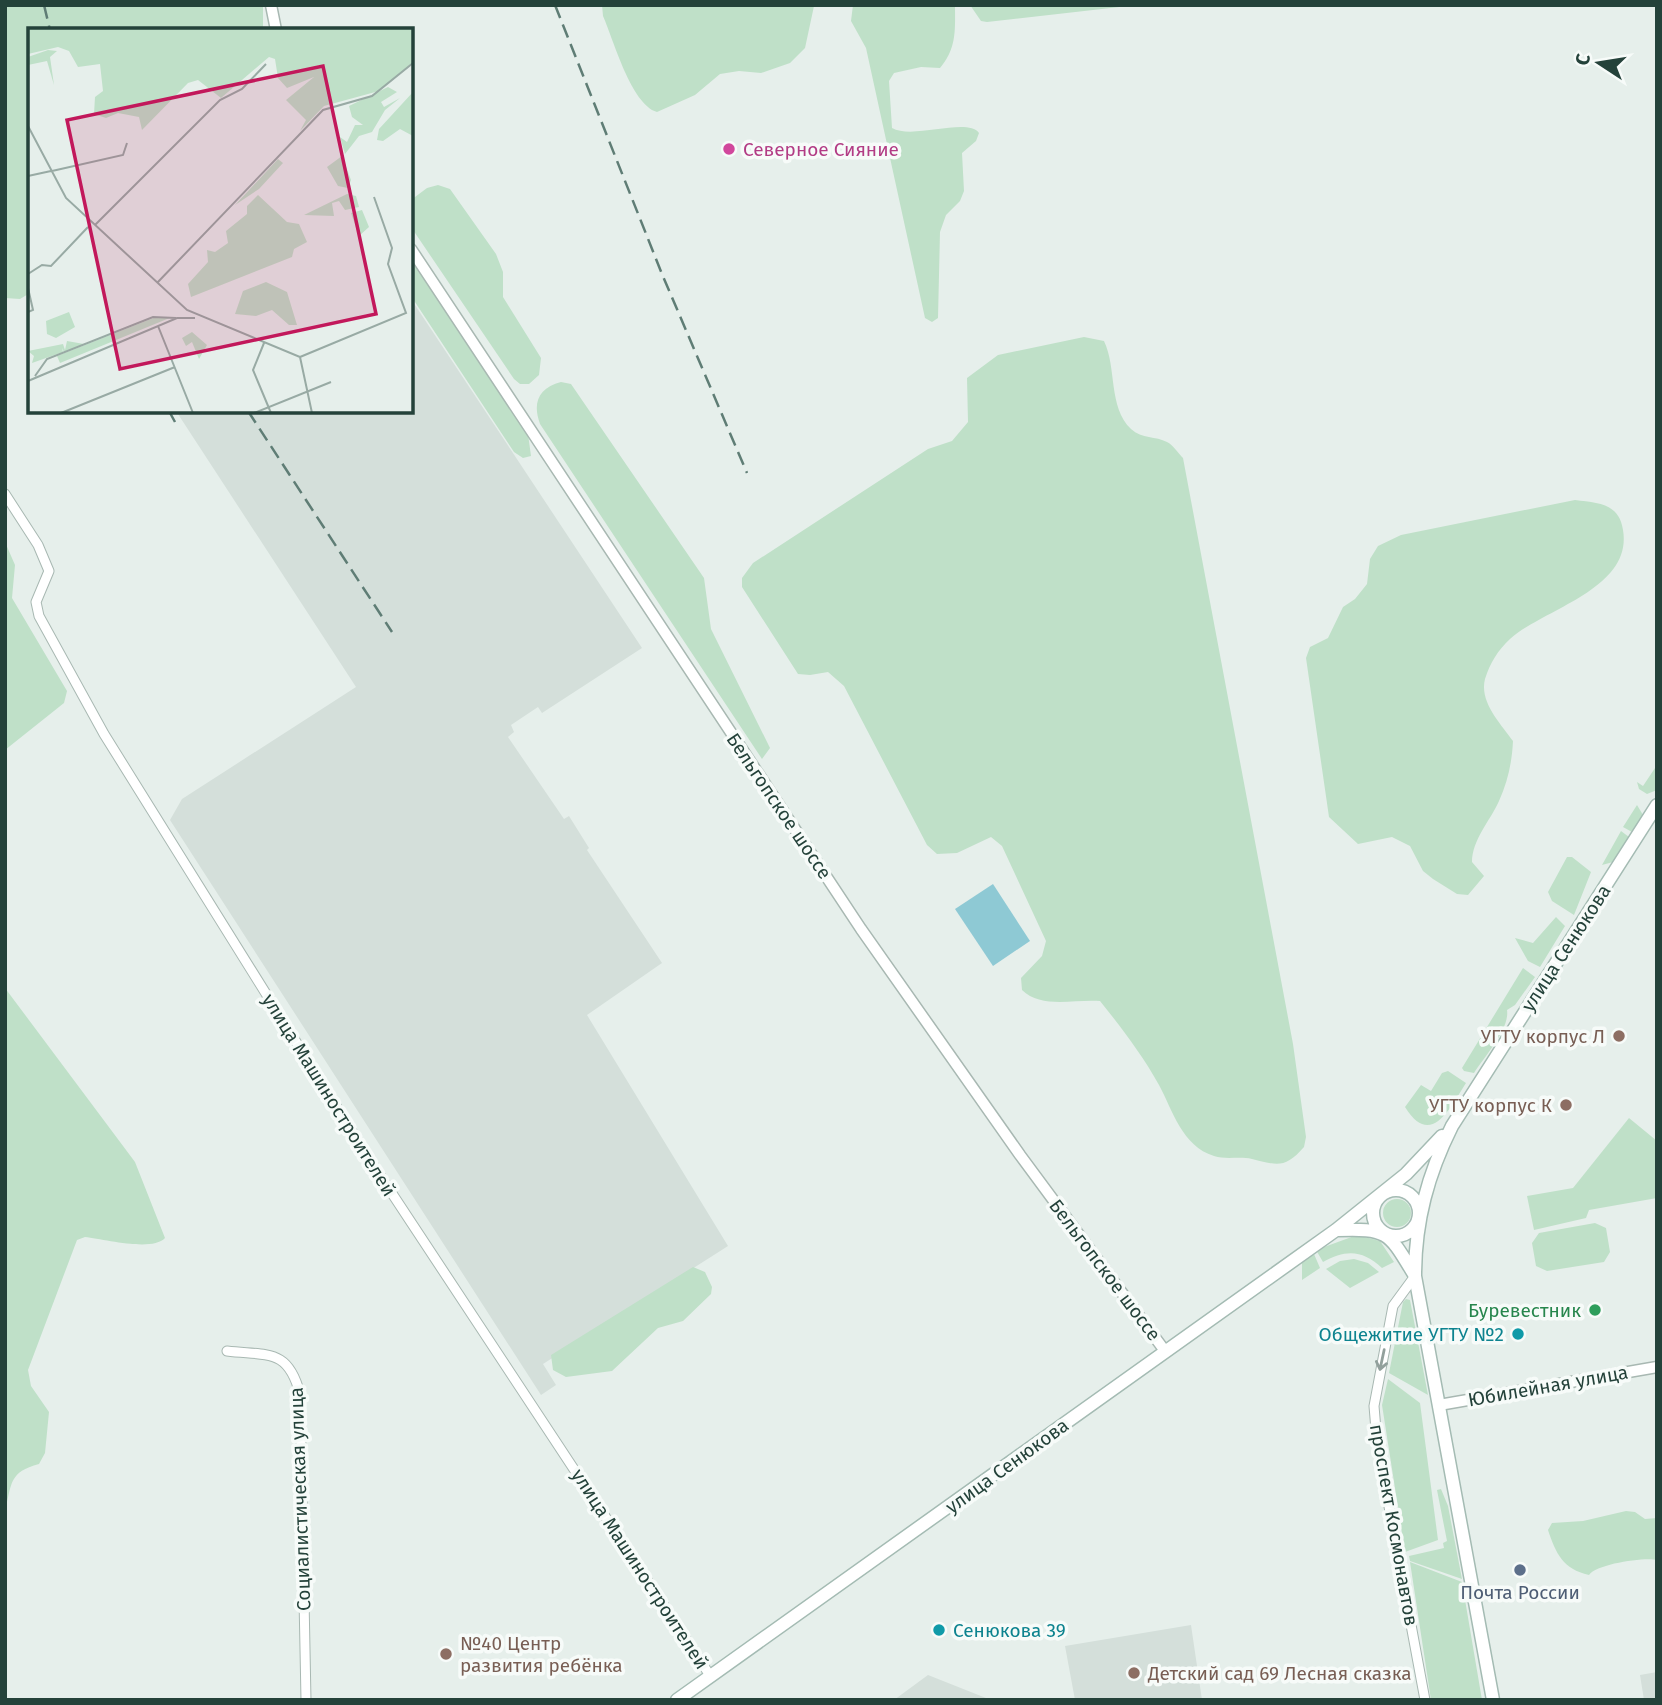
<svg xmlns="http://www.w3.org/2000/svg" width="1662" height="1705" font-family="'Fira Sans',sans-serif">
<style>
.built{fill:#d4dfda}
.green{fill:#bfe0c8}
.water{fill:#8ec9d4}
.lines{fill:none;stroke-linecap:round;stroke-linejoin:round}
.minor-casing{stroke:#a8b8b2;stroke-width:11}
.tertiary-casing{stroke:#a8b8b2;stroke-width:13}
.secondary-casing{stroke:#a4bbb3;stroke-width:15}
.minor{stroke:#fff;stroke-width:9}
.tertiary{stroke:#fff;stroke-width:10}
.secondary{stroke:#fff;stroke-width:12}
.rail{stroke:#5f7d75;stroke-width:2.5;stroke-dasharray:14 7;stroke-linecap:butt}
.oneway{stroke:#92a09c}
.hotel-dot{fill:#d1479c;stroke:#f7fbf9;stroke-width:2.5}
.education-dot{fill:#8d6e63;stroke:#f7fbf9;stroke-width:2.5}
.leisure-dot{fill:#2e9e5b;stroke:#f7fbf9;stroke-width:2.5}
.culture-dot{fill:#0f9aa8;stroke:#f7fbf9;stroke-width:2.5}
.service-dot{fill:#5c6f8a;stroke:#f7fbf9;stroke-width:2.5}
.labels{text-anchor:middle;dominant-baseline:central;stroke-width:7;stroke-linejoin:round;paint-order:stroke}
.hotel-label{font-size:19px;fill:#b23c85;stroke:#f7fbf9;text-anchor:start}
.street-label{font-size:19px;fill:#24423a;stroke:#f7fbf9}
.education-label{font-size:19px;fill:#785e54;stroke:#f7fbf9;text-anchor:end}
.leisure-label{font-size:19px;fill:#27864d;stroke:#f7fbf9;text-anchor:end}
.culture-label{font-size:19px;fill:#0d838f;stroke:#f7fbf9;text-anchor:end}
.service-label{font-size:19px;fill:#4e5e75;stroke:#f7fbf9}
.inset-road{fill:none;stroke:#98aaa4;stroke-width:2}
.view{fill:#c2185b;fill-opacity:0.15;stroke:#c2185b;stroke-width:3.5}
.inset-edge{fill:none;stroke:#24423a;stroke-width:3.5}
</style>
<rect width="100%" height="100%" fill="#e6efeb"/>
<path class="built" d="M411,299L642,648L542,713L538,707L511,725L514,732L508,737L564,819L569,816L589,848L587,850L662,963L587,1015L728,1246L543,1364L556,1385L541,1395L170,820L182,799L356,687L176,411H411Z
M1191,1625L1202,1700H1075L1065,1646Z
M1657,1672V1700H1644L1640,1675Z
M928,1675L991,1700H894Z"/>
<path class="green" d="M5,5H263V30H30V293L20,299L5,298Z
M602,5H814V6L805,48L790,63L761,73L739,71L720,74L695,95L657,112C631,104 614,41 603,16Z
M853,5H955C955,30 957,48 940,68L921,67L894,73L889,81L892,128C913,140 967,117 979,133L976,141L962,153L964,191L960,201L946,215L940,232L938,318L932,322L925,318L866,48L851,21Z
M970,5H1137L987,22L981,21Z
M438,185L450,189L496,254L503,272V297L541,358L539,375L529,384H520L514,379L411,227V200L427,188Z
M411,256L528,434L531,456L523,458L514,452L411,296Z
M1084,337L1104,341C1117,368 1108,407 1131,429C1142,439 1156,436 1167,442C1173,445 1178,453 1183,458L1293,1044L1306,1137L1304,1147C1285,1169 1277,1165 1252,1159C1240,1156 1226,1160 1214,1156C1182,1146 1173,1111 1159,1085C1143,1056 1121,1027 1100,1001C1074,999 1041,1009 1022,990L1021,978L1042,956L1046,941L1002,846L991,837L957,853L937,854L927,845L844,686L828,672L810,675L798,674L742,587V578L753,563L928,449L952,441L968,422L967,378L998,355Z
M561,382L571,384L704,578L711,629L770,748L762,759L540,424C532,402 539,388 561,382Z
M1575,500C1598,503 1619,503 1623,530C1633,589 1543,609 1510,639C1498,650 1490,663 1485,679C1479,702 1501,724 1513,741C1512,762 1508,781 1499,801C1490,821 1472,840 1472,862L1484,876L1468,895L1457,894L1433,879L1423,871L1410,846L1392,837L1358,844L1329,817L1306,658L1310,647L1328,638L1343,607L1355,599L1367,584L1370,559L1378,546L1401,535Z
M5,542L15,565L12,598L67,691L64,703L5,750Z
M1655,768L1657,790L1647,794L1639,789L1637,782L1643,786Z
M1637,805L1643,815L1632,832L1623,827Z
M1621,831L1629,837L1613,862L1602,865Z
M1567,857H1572L1591,872L1574,915L1552,901L1548,892Z
M1556,917L1565,926L1540,967L1528,961L1515,938L1533,943Z
M1523,968L1535,977L1515,1005L1507,1010C1510,1029 1484,1057 1474,1073L1464,1071L1462,1068Z
M5,988L135,1162L165,1238C152,1252 104,1239 85,1237L77,1240L28,1370L31,1386L49,1412L45,1453L39,1464C9,1472 12,1483 5,1511Z
M1448,1071L1466,1083C1450,1108 1431,1149 1405,1107L1421,1085L1431,1091L1442,1073Z
M1629,1118L1657,1141V1198L1589,1210L1586,1218L1534,1230L1527,1196L1573,1188Z
M1383 1213a14 14 0 1 1 28 0a14 14 0 1 1-28 0Z
M1595,1223L1606,1228L1610,1252L1604,1262L1547,1271L1536,1266L1532,1243L1539,1233Z
M1357,1235L1380,1241L1394,1262L1382,1268C1363,1250 1346,1249 1323,1262L1316,1250Z
M1314,1254L1320,1268L1302,1280V1263Z
M1354,1259L1368,1263L1379,1272L1350,1288L1326,1269L1340,1261Z
M693,1267L705,1272L712,1287L711,1294L683,1321L658,1328L612,1371L566,1377L553,1370L551,1355Z
M1406,1299L1410,1300L1428,1395L1389,1373L1403,1302Z
M1388,1379L1420,1403L1438,1540L1405,1552L1382,1405Z
M1441,1489L1448,1506L1462,1579L1410,1561L1409,1556L1444,1548L1443,1543L1447,1541L1437,1490Z
M1626,1511L1635,1512L1645,1519L1657,1518V1560C1644,1557 1597,1564 1589,1575C1563,1569 1556,1554 1548,1530L1552,1523L1583,1521Z
M1410,1562L1462,1582L1482,1700H1431Z"/>
<path class="water" d="M993,884L1030,941L993,966L955,909Z"/>
<g class="lines">
<g class="minor-casing">
<path id="minor" d="M5,494L38,545L49,571L36,602L39,616L104,734L366,1154L711,1677
M1415,1276L1393,1306L1374,1406L1377,1442L1425,1700
M227,1351C268,1356 288,1348 300,1394L306,1700"/>
</g>
<g class="tertiary-casing">
<path id="tertiary" d="M271,5L276,30
M411,249L861,929L1020,1155L1165,1351
M1439,1405L1657,1367"/>
</g>
<g class="secondary-casing">
<path id="secondary" d="M1373 1213a23 23 0 1 1 46 0a23 23 0 1 1-46 0Z
M1337,1230C1389,1228 1389,1233 1415,1276
M677,1700L1336,1230L1406,1174L1442,1136
M1493,1700L1415,1276C1415,1221 1428,1174 1452,1126L1657,805"/>
</g>
<use href="#minor" class="minor"/>
<use href="#tertiary" class="tertiary"/>
<use href="#secondary" class="secondary"/>
<path class="rail" d="M44,5L50,30
M555,5L662,274L747,473
M169,411L175,422
M248,411L392,632"/>
</g>
<defs><path id="oneway-shaft" d="M-6 0H5M1.5-3L5.5 0L1.5 3" fill="none" stroke-width="1.6" stroke-linecap="round" stroke-linejoin="round" transform="scale(1.75)"/></defs>
<use class="oneway" href="#oneway-shaft" transform="translate(1382 1360) rotate(102)"/>
<circle class="hotel-dot" cx="729" cy="149" r="7"/>
<g class="education-dot">
<circle cx="1619" cy="1036" r="7"/>
<circle cx="1566" cy="1105" r="7"/>
<circle cx="446" cy="1654" r="7"/>
<circle cx="1134" cy="1673" r="7"/>
</g>
<circle class="leisure-dot" cx="1595" cy="1310" r="7"/>
<g class="culture-dot">
<circle cx="1518" cy="1334" r="7"/>
<circle cx="939" cy="1630" r="7"/>
</g>
<circle class="service-dot" cx="1520" cy="1570" r="7"/>
<g class="labels">
<g class="hotel-label">
<text x="743" y="149">Северное Сияние</text>
</g>
<g class="street-label">
<text transform="translate(779 806) rotate(56)">Бельгопское шоссе</text>
<text transform="translate(1566 948) rotate(-57)">улица Сенюкова</text>
<text transform="translate(329 1095) rotate(58)">улица Машиностроителей</text>
<text transform="translate(1105 1270) rotate(53)">Бельгопское шоссе</text>
<text transform="translate(1548 1386) rotate(-10)">Юбилейная улица</text>
<text transform="translate(1007 1466) rotate(-36)">улица Сенюкова</text>
<text transform="translate(300 1499) rotate(-92)">Социалистическая улица</text>
<text transform="translate(1394 1525) rotate(80)">проспект Космонавтов</text>
<text transform="translate(640 1569) rotate(57)">улица Машиностроителей</text>
</g>
<g class="education-label">
<text x="1605" y="1036">УГТУ корпус Л</text>
<text x="1552" y="1105">УГТУ корпус К</text>
<text x="460" y="1643" text-anchor="start">№40 Центр<tspan x="460" dy="22">развития ребёнка</tspan></text>
<text x="1148" y="1673" text-anchor="start">Детский сад 69 Лесная сказка</text>
</g>
<g class="leisure-label">
<text x="1581" y="1310">Буревестник</text>
</g>
<g class="culture-label">
<text x="1504" y="1334">Общежитие УГТУ №2</text>
<text x="953" y="1630" text-anchor="start">Сенюкова 39</text>
</g>
<g class="service-label">
<text x="1520" y="1592">Почта России</text>
</g>
</g>
<g transform="translate(28 28)">
<rect width="385" height="385" fill="#e6efeb"/>
<path d="M0,0H385V34L351,63L296,78L272,103L278,92L258,72L286,49L259,60L250,50L247,31L241,29L193,70L170,52L160,55L114,102L111,89L90,85L78,90L66,86L67,69L75,63L72,36L50,39L41,23L30,19L0,26ZM20,22L29,23L22,29L26,57L19,33L0,37V29ZM360,59L369,64L353,74L356,79L372,70L357,82L344,104L331,108L317,126L312,109L319,114L327,97H335L324,89L321,78ZM385,64V108L372,101L355,113L349,112L351,101ZM314,128L323,152L320,160L310,158L299,139ZM250,131L255,135L231,161L207,177ZM319,166L328,168L331,179L317,182L311,173L304,175L306,188L276,187ZM230,167L259,194L271,196L279,214L266,221L264,229L163,269L160,256L180,234L179,222L187,224L200,215L198,203L219,186V178ZM334,182L341,199L331,208L323,185ZM238,254L259,264L269,297H261L244,282L228,288L207,286L215,263ZM41,284L47,299L28,310L19,306L18,293ZM128,289H144L32,335L29,328ZM164,304L179,317L171,331L164,314L158,318L154,310ZM39,313L56,316L36,324L34,320L35,324L4,335L6,328L0,323L35,316L37,322Z" fill="#bfe0c8"/>
<path class="inset-road" d="M0,98L38,170L159,282L272,329L284,385M24,143L95,127L99,115M0,148L23,143M67,197L192,72L214,61L238,36M0,246L14,237L23,238L60,199M129,255L295,82L344,68L385,35M0,260L5,282L0,284M130,298L165,385M236,315L225,342L243,385M272,329L378,285L360,236L364,220L346,169M7,348L19,331L125,289L148,290M0,353L149,290H167M33,385L147,339M226,385L303,354"/>
<path class="view" d="M295,38L348,286L92,341L39,92Z"/>
<rect width="385" height="385" class="inset-edge"/>
</g>
<rect width="1662" height="1705" fill="none" stroke="#24423a" stroke-width="14"/>
<g transform="translate(1599 63) rotate(282)" stroke="#f7fbf9" stroke-width="5" paint-order="stroke">
<path d="M0-5L12 26L0 18L-12 26Z" fill="#24423a"/>
<text y="-10" font-size="19" font-weight="bold" text-anchor="middle" fill="#24423a">С</text>
</g>
</svg>
